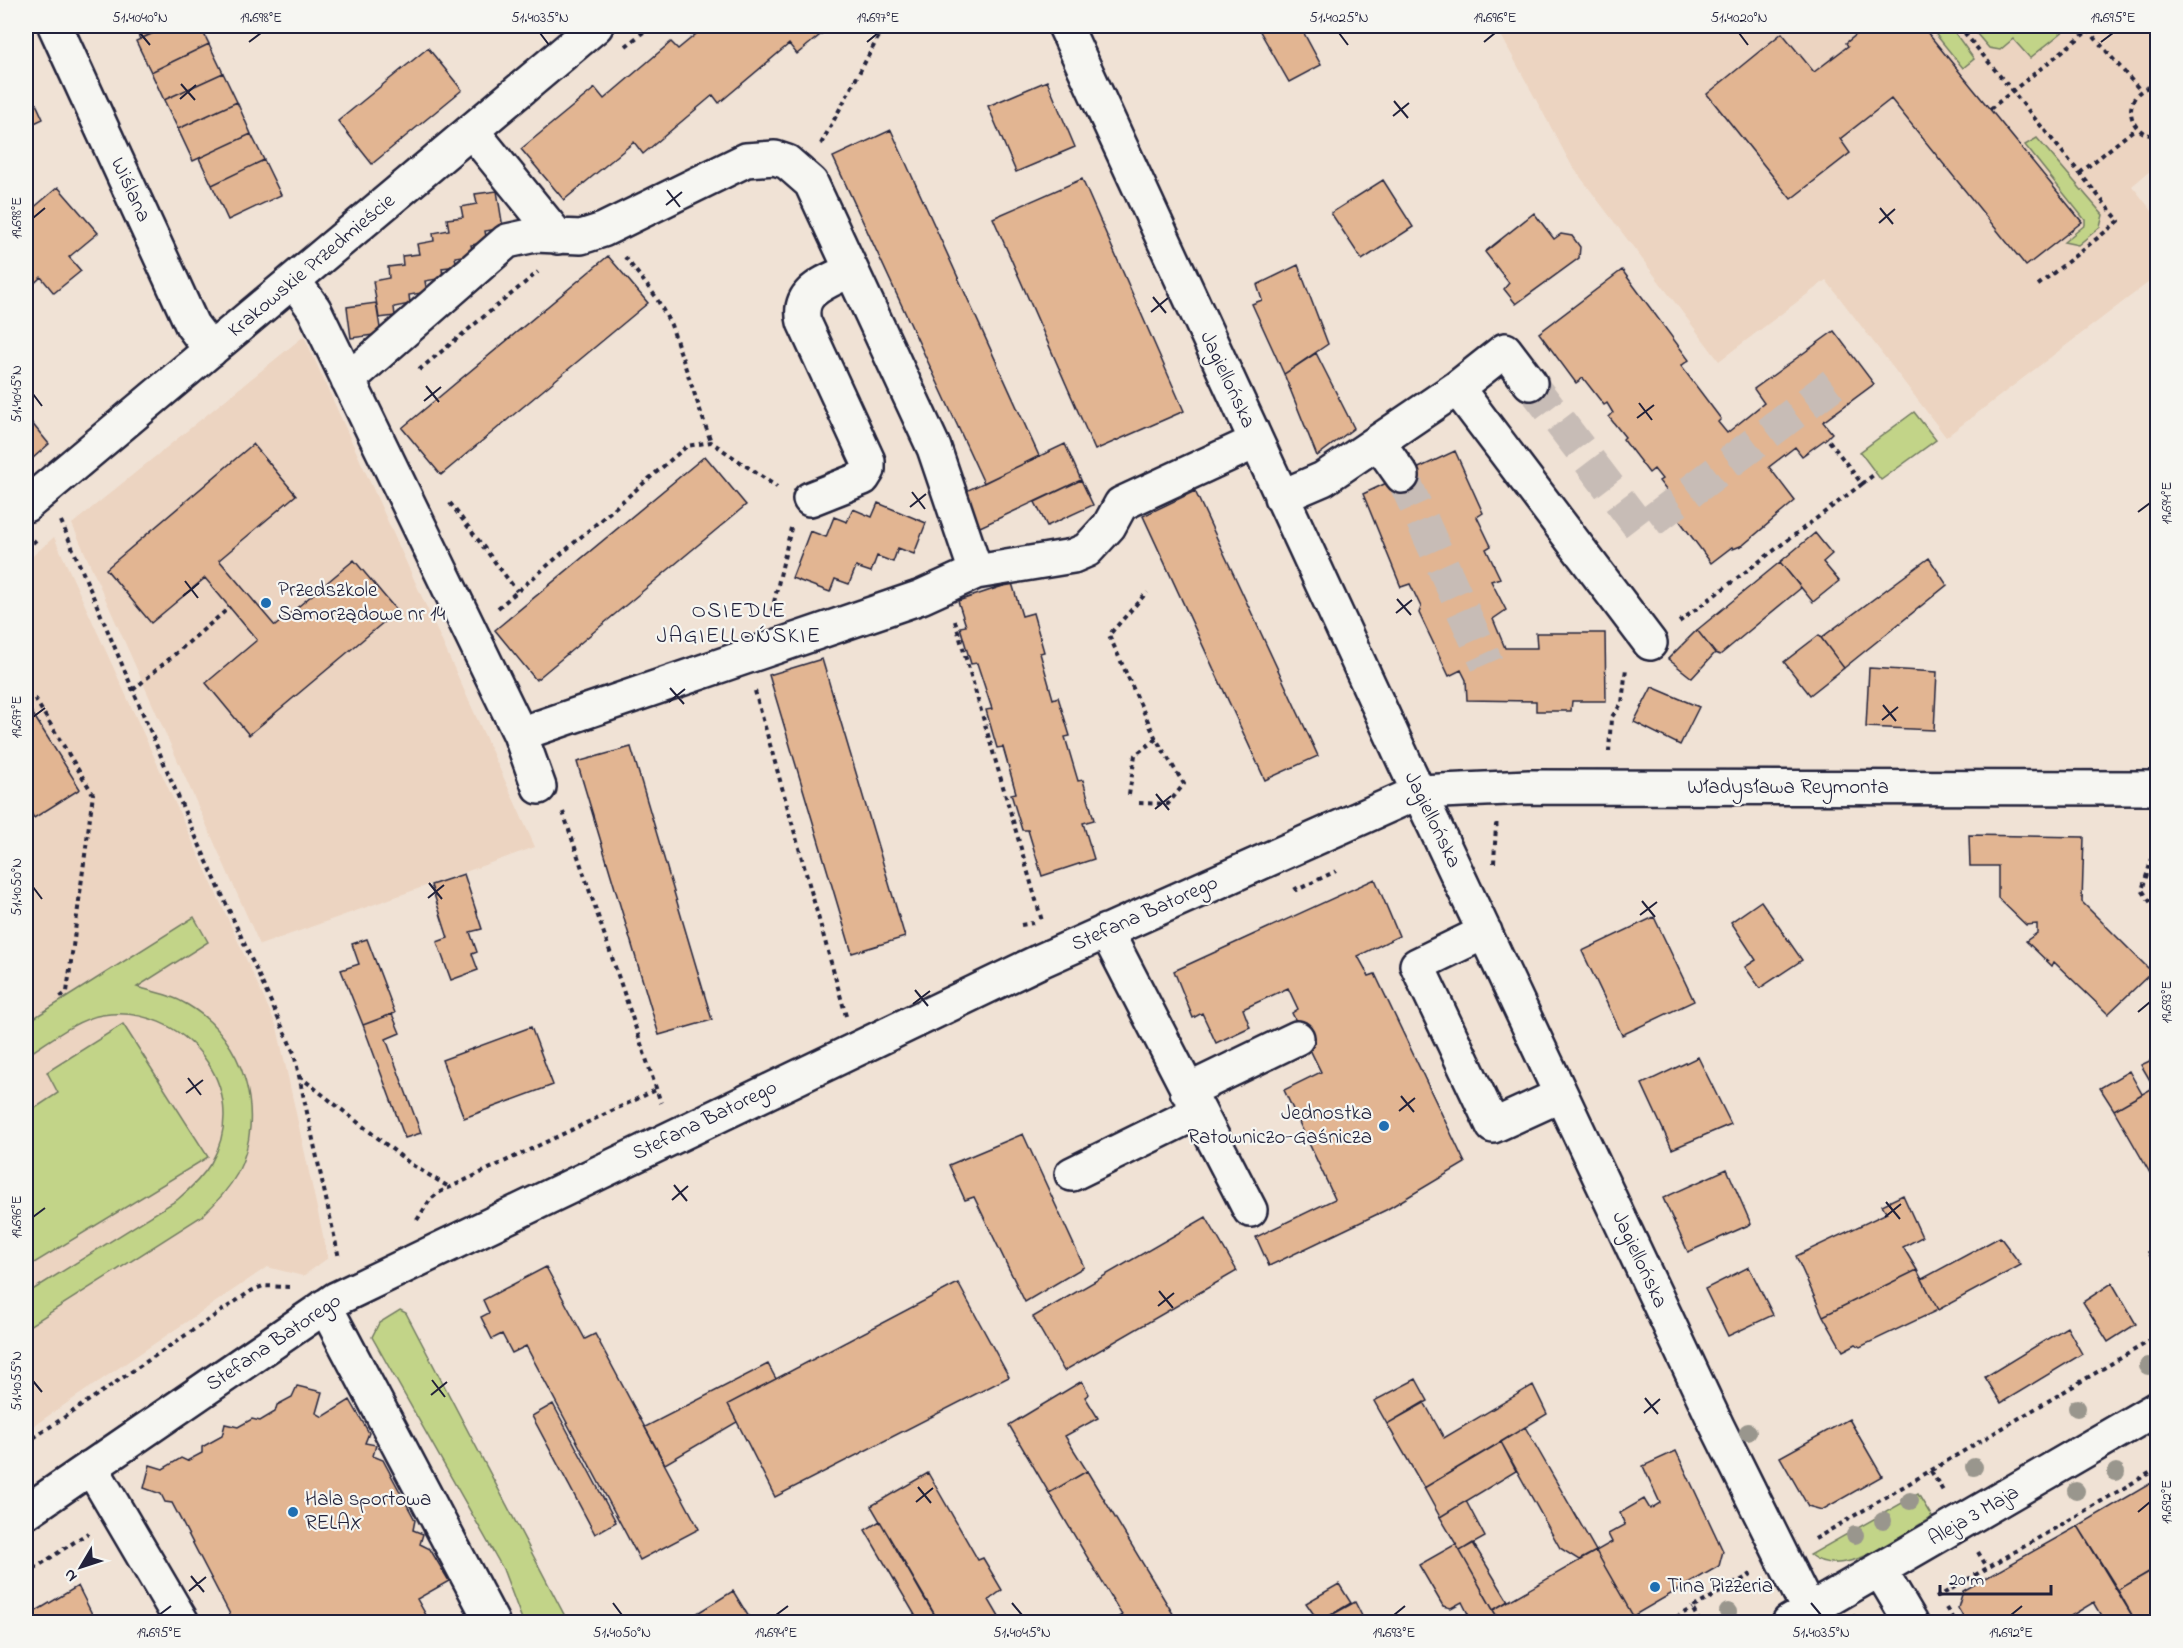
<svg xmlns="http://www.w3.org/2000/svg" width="2183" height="1648" font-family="'Indie Flower',sans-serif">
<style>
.built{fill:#ecd4c1}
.green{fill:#c2d488;stroke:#727b62;stroke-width:1.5}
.building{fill:#e2b592;stroke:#22223b;stroke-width:1.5}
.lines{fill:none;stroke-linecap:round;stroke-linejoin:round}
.minor-tunnel{stroke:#c7bcb6;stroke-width:33;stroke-dasharray:33 16;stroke-linecap:butt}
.minor-casing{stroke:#22223b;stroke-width:38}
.path{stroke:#22223b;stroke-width:4;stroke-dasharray:4.5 4.5;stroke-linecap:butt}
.minor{stroke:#f6f6f2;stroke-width:33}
.tree{fill:#99968d}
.ticks{fill:none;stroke:#22223b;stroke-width:2}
.poi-dot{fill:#1f6fb2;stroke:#f6f6f2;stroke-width:2}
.labels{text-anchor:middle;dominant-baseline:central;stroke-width:4.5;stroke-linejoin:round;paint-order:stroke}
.street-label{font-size:21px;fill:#22223b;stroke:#f6f6f2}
.poi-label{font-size:21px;fill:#22223b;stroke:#f6f6f2;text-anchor:start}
.neighbourhood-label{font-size:22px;letter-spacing:1.5px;fill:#22223b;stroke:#f6f6f2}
.neatline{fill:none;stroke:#22223b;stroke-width:2}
.ticks-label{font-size:15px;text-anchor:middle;fill:#22223b}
</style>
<rect width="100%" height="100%" fill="#f0e2d5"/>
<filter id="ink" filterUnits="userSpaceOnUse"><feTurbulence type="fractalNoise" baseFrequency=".0167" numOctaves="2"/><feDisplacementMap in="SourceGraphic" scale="12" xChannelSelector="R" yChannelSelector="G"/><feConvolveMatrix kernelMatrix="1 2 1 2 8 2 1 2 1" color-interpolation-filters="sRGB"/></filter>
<g filter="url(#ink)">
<path class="built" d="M1496,26H2157V165L2132,186L2157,217V276L1946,437L1826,280L1719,361L1572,166Z
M304,336L535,847L260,945L72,524Z
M54,537L277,1027L328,1258L303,1276L267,1267L26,1431V562Z"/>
<path class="green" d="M1929,26H1950L1974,59L1963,68Z
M1970,26H2070L2030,58L2013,39L2000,50L1989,48Z
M2037,138L2103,215L2100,227L2078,245L2064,242L2085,225V220L2025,145Z
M1914,412L1936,440L1881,480L1860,452Z
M194,917L208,942L137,987C154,992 172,995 188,1005C245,1039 267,1115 237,1174C228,1190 216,1203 202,1216L26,1328V1294L177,1200C190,1189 202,1178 211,1163C254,1088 183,1002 102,1015C74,1020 49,1042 26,1056V1023Z
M123,1024L208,1157L26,1268V1114L58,1093L47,1072Z
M400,1310L406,1313L568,1622H523L503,1569L372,1337L379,1323Z
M1918,1494L1932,1517C1901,1535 1844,1582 1810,1555Z
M1853,1615L1876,1620L1872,1622H1830Z"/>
<path class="building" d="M134,26H169L140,39Z
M169,26H200L209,44L151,72L136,41Z
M706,26H831L797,54L789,44L719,103L713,95L643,154L634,142L564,200L521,149L595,88L604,99L671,42L678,49Z
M1257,26H1300L1321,65L1289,82Z
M1867,26H1922L2082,222L2026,266L1891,99L1840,139L1850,153L1791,199L1707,94L1782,33L1814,72L1848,46L1846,43Z
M209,44L223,73L164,100L151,72Z
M428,48L462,90L372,164L338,121Z
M223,73L237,102L178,129L164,100Z
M1047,81L1075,147L1016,172L988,106Z
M28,86L43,119L26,127V87Z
M237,102L251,134L193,161L178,129Z
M891,130L1039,456L984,483L833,157Z
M251,134L264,160L212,185L199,158Z
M264,160L281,195L228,220L212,185Z
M1082,179L1184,411L1095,450L993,218Z
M1383,180L1413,227L1362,260L1331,213Z
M58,187L98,233L69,257L81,271L54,293L41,277L26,291V203L31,210Z
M497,191L503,228L485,231L487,242L471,245L473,254L455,257L457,266L442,268L443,278L425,281L427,292L409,295L410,304L394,307L395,316L379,318L373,281L389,278L388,267L403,265L402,256L419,254L417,244L434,241L433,233L449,230L447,219L463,217L461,207L477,204L475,194Z
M1534,213L1554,239L1561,234L1572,236L1580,247L1579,258L1516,304L1504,289L1509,283L1485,252Z
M608,256L648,303L441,475L402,428Z
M1298,265L1328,344L1284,374L1252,304L1262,300L1257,285Z
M1622,270L1689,360L1681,366L1721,419L1718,422L1727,433L1764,403L1754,389L1834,331L1874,384L1823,422L1832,433L1827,438L1802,456L1795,447L1769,467L1795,501L1743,545L1733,549L1732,547L1711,563L1674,513L1680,508L1659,481L1662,479L1654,469L1649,473L1623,439L1625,437L1609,417L1613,413L1607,403L1604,405L1583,378L1576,383L1539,333Z
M376,303L381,334L351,338L347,307Z
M1316,353L1354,428L1317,456L1284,374Z
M26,416L49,444L26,464Z
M253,444L296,495L219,560L275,626L354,560L397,611L249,735L206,683L257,640L205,578L151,623L106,569Z
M1065,444L1081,480L980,527L964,492Z
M1455,451L1483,513L1477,517L1491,546L1486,549L1500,578L1491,581L1506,610L1493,619L1505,648H1537L1536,633H1605L1606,701H1572L1571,711H1536V701L1467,700L1466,680L1461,670L1449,676L1419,613L1421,607L1410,584L1401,587L1363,494Z
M705,456L746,505L536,680L495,630Z
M1081,480L1093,505L1047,526L1035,502Z
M1195,491L1318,756L1265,780L1143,516Z
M878,503L926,523L914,554L898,548L893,562L877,556L871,572L856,567L849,584L835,579L830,592L792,578L810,531L826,537L834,517L847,522L853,509L872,517Z
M1815,533L1832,554L1823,562L1839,581L1813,602L1780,562Z
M1929,558L1947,585L1844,668L1821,638Z
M1780,562L1801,588L1720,655L1715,653L1697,630Z
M1012,583L1022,616L1033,613L1044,652L1040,653L1053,699L1058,697L1070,736L1065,737L1078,781L1083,780L1094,820L1083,823L1094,859L1042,876L1028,830H1022L1011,794L1016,793L1003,747L997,748L986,710L992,709L977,663L971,664L960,627L966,626L958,601Z
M1697,630L1715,653L1692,678L1668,659Z
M1819,635L1844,668L1810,695L1784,662Z
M822,659L905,937L852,953L769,675Z
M1869,668L1937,672L1934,730L1866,727Z
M1652,687L1699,707L1680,745L1634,722Z
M26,703L80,789L34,818L26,804Z
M631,747L712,1020L659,1035L577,762Z
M1969,835L2084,837L2082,902L2152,972L2108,1014L2054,962L2052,966L2026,941L2037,933V924L2026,925L1998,898V866H1970Z
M464,874L482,929L470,932L477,952L472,954L478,970L451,980L437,942L448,938L431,885Z
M1375,879L1399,936L1358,956L1369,976L1375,974L1465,1163L1386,1210L1269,1266L1256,1237L1335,1199L1284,1090L1321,1072L1292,1013L1298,1009L1288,988L1243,1009L1250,1027L1216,1043L1202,1013L1193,1018L1174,971Z
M1761,901L1802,960L1760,988L1745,967L1756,960L1731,922Z
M1654,917L1694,1001L1622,1035L1582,951Z
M367,939L395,1013L363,1025L341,970L359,964L352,944Z
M392,1014L400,1033L386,1039L421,1133L405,1138L363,1025Z
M531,1027L553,1085L464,1118L442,1060Z
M1698,1057L1731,1124L1672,1149L1642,1084Z
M2158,1057V1085L2154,1087L2141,1065Z
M2129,1071L2142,1094L2114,1110L2100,1088Z
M2158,1085V1187L2114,1110Z
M1023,1134L1084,1267L1025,1302L974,1197L965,1200L949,1165Z
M1727,1169L1751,1224L1688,1252L1663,1198Z
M1903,1195L1922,1237L1903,1247L1917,1270L1823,1316L1796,1256L1887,1213L1882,1205Z
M1206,1217L1237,1271L1064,1371L1033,1317Z
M2000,1237L2021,1265L1938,1310L1922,1279Z
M2158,1246V1268L2148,1252Z
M546,1267L585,1339L595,1334L699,1529L640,1560L526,1346L512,1353L502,1334L492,1339L481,1317L489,1313L483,1300Z
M1749,1267L1773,1315L1728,1336L1705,1289Z
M1917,1270L1938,1310L1860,1347L1856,1344L1843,1351L1823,1316Z
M958,1283L1009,1377L775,1497L728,1404Z
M2112,1283L2136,1324L2108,1342L2083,1302Z
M2067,1327L2082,1354L2001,1403L1985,1377Z
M768,1364L776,1379L728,1404L737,1422L665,1464L645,1427Z
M1416,1379L1428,1401L1387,1424L1374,1401Z
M1082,1381L1089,1394L1085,1397L1098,1418L1065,1436L1087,1471L1049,1493L1009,1425Z
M1533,1385L1547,1414L1424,1488L1387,1424L1424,1402L1444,1438Z
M297,1386L322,1392L316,1413L323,1417L350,1400L369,1433L365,1443L376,1445L373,1456L383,1460L415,1520L413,1530L423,1534L420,1544L430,1549L449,1581L417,1599L430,1622H234L172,1503L165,1502L161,1494L144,1488L150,1465L163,1469L181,1458L187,1461L202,1453V1447L222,1436L225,1424L238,1427L252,1419L260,1421L275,1412L277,1405L292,1397Z
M553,1404L616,1522L595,1534L532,1416Z
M1849,1419L1882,1476L1822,1510L1808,1506L1780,1457Z
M1525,1427L1596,1551L1579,1560L1560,1548L1501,1442Z
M1501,1442L1516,1471L1440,1517L1424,1488Z
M1676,1451L1723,1551L1719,1566L1633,1616L1596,1551L1612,1542L1608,1534L1625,1525L1620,1513L1644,1499L1650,1509L1660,1503L1643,1466Z
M1087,1471L1178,1622H1126L1049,1493Z
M928,1473L978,1560L983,1558L1002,1590L989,1600L1002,1622H939L871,1506Z
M2158,1479V1567L2118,1590L2078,1526Z
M1466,1501L1485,1537L1460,1551L1440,1517Z
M880,1521L923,1596L939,1622H919L865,1530Z
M2078,1526L2136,1622H2103L2104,1619L2094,1602L2061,1622H1966L1958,1608L1963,1591Z
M1473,1543L1508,1601L1493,1610L1460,1551Z
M1456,1544L1460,1551L1500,1622H1462L1470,1618L1462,1602L1451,1608L1443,1606L1419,1565Z
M1596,1551L1633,1616L1623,1622H1500L1493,1610Z
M2152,1570L2158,1579V1622H2136L2118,1590Z
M1339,1584L1351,1603L1319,1622L1306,1603Z
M78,1586L96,1622H26V1617Z
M733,1591L752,1622H719L718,1620L683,1622Z
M1355,1602L1365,1622H1319Z
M1122,1615L1126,1622H1110Z"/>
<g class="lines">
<path class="minor-tunnel" d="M1530,383L1641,529L1833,384
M1402,476L1487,664"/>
<g class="minor-casing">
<path id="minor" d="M55,26L192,325L211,350
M1065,26L1404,761L1717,1426L1809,1611
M472,131L558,237
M294,281L314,309L520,734L921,597L976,572L1073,556L1087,550L1109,526L1121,504L1255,442
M348,380L507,241L535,235L581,237L603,230L746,160L775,158L787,162L811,183L934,448L976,572
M1457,388L1505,350L1530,383
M1378,442L1402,476
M1281,497L1323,479L1457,388L1650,643
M810,499L863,478L868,470V461L804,322C796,290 828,282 851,270
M26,505L596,26
M520,734L539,787
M1106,931L1250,1210
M1485,932L1417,965L1493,1126L1561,1095
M1187,1091L1297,1038
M1072,1174L1198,1112
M325,1306L492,1622
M91,1467L182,1622
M26,1512L336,1299L1038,962L1419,792L1529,787L2158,788
M1880,1570L1911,1622
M1789,1622L2158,1408"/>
</g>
<path class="path" d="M1959,26L2119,221L2037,286
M2088,30L2140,90
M626,46L651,26
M2158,86C2122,86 2122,136 2158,136
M1990,109L2094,26
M821,144L879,36L880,26
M2080,173L2136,128
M625,257L656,297L671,325L711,442
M419,370L538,272
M1862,484L1876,473
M450,503L517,591
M61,521L189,822L294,1053L339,1258
M26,549L36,540
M498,608L687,446L711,442L777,487
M772,611L791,528
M955,621L1042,921
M1679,622L1862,484L1827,438
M133,690L230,607
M755,691L846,1016
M26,697L35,699L93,794L67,992L57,1000
M1609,752L1611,718L1622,703L1626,668
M1129,795L1135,755L1156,739
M1139,803L1168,804L1184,784L1156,739L1109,635L1147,592
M563,812L661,1103
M2158,852H2154L2142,890L2158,913
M1494,863L1496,825H1499
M1295,887L1297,890L1336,871
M1021,925L1033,923
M299,1076L412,1165L449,1187
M417,1220L430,1200L438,1193L656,1090
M26,1443L251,1291L263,1286L289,1287
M1931,1471L1943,1491
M1815,1539L2158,1336
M1978,1552L1987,1567
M26,1574L88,1533
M1936,1598L2158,1468
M1946,1608L1955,1622
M1668,1622L1692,1608
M1700,1622L1692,1608L1750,1575L1749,1573"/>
<use href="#minor" class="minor"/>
</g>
<g class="tree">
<circle cx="2148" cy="1366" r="9"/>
<circle cx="2077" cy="1408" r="9"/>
<circle cx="1748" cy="1432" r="9"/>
<circle cx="1974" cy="1467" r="9"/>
<circle cx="2116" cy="1472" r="9"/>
<circle cx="2076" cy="1491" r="9"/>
<circle cx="1910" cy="1501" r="9"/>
<circle cx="1883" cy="1521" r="9"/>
<circle cx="1855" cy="1535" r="9"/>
<circle cx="1728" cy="1612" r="9"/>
</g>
</g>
<path class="ticks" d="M140,33L150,45M540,33L549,45M1339,33L1348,45M1739,33L1748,45M249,42L261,33M867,42L878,33M1484,42L1495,33M2101,42L2113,33M181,84L195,100M180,99L196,85M1394,101L1408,118M1393,116L1409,103M667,190L680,207M666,205L682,192M1880,208L1893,224M33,218L45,208M1879,223L1895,209M1153,297L1166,313M1151,312L1168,298M426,386L439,402M33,394L42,406M424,401L441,387M1639,403L1652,420M1637,418L1654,405M912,492L925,509M910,507L926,494M2138,512L2150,503M185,581L198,598M183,596L199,583M1397,599L1411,615M1396,613L1412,600M670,688L684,704M669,702L685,689M1883,705L1896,721M33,717L45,708M1882,720L1898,707M1156,794L1169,810M1155,809L1171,796M429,883L442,899M33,887L42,899M428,898L444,885M1642,901L1655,917M1640,915L1657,902M915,990L928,1006M913,1004L930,991M2138,1012L2150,1002M188,1078L201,1095M186,1093L203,1080M1401,1096L1414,1112M1399,1111L1415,1098M674,1185L687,1201M672,1200L688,1186M1886,1202L1900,1219M33,1217L45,1208M1885,1217L1901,1204M1159,1291L1173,1308M1158,1306L1174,1293M432,1380L445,1397M33,1381L42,1392M431,1395L447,1382M1645,1398L1658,1414M1644,1413L1660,1399M918,1487L931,1503M916,1502L933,1488M2138,1512L2150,1502M191,1576L204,1592M189,1591L206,1577M613,1603L622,1615M1012,1603L1022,1615M1811,1603L1821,1615M159,1615L171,1606M776,1615L788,1606M1394,1615L1405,1606M2011,1615L2022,1606"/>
<g class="poi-dot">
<circle cx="266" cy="603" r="6"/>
<circle cx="1384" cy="1126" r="6"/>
<circle cx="293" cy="1512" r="6"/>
<circle cx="1655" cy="1587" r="6"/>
</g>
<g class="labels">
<g class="street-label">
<text transform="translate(130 190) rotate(65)">Wiślana</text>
<text transform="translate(312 266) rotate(-40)">Krakowskie Przedmieście</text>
<text transform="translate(1227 380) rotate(65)">Jagiellońska</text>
<text x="1788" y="788">Władysława Reymonta</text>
<text transform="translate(1432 820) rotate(64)">Jagiellońska</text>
<text transform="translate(1145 914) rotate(-24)">Stefana Batorego</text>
<text transform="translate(705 1121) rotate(-26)">Stefana Batorego</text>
<text transform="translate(1639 1260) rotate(65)">Jagiellońska</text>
<text transform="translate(274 1343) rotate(-34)">Stefana Batorego</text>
<text transform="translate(1974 1516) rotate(-30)">Aleja 3 Maja</text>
</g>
<g class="poi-label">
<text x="278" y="591">Przedszkole<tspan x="278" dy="24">Samorządowe nr 14</tspan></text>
<text x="1372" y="1114" text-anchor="end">Jednostka<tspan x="1372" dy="24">Ratowniczo-Gaśnicza</tspan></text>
<text x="305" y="1500">Hala sportowa<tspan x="305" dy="24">RELAX</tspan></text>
<text x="1667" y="1587">Tina Pizzeria</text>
</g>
<g class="neighbourhood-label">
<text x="739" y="612">OSIEDLE<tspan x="739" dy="25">JAGIELLOŃSKIE</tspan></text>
</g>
</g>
<rect width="2183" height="1648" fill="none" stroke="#f6f6f2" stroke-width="66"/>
<g transform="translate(81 1567) rotate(231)" stroke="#f6f6f2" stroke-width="4.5" paint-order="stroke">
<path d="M0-4.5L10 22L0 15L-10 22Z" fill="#22223b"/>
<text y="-9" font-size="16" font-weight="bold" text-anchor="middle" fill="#22223b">N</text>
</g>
<path d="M1940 1585v9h111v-9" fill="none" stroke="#22223b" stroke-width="3"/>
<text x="1949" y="1585" font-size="18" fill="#22223b" stroke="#f6f6f2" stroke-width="4.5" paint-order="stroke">20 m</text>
<rect x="33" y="33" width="2117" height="1582" class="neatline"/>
<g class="ticks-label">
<text x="140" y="22">51.4040°N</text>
<text x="261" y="22">19.698°E</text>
<text x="540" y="22">51.4035°N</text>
<text x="878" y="22">19.697°E</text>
<text x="1339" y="22">51.4025°N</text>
<text x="1495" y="22">19.696°E</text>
<text x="1739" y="22">51.4020°N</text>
<text x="2113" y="22">19.695°E</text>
<text transform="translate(16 218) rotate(-90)" y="5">19.698°E</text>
<text transform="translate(16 394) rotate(-90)" y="5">51.4045°N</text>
<text transform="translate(2166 503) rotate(-90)" y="5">19.694°E</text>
<text transform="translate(16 717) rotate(-90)" y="5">19.697°E</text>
<text transform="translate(16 887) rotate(-90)" y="5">51.4050°N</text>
<text transform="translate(2166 1002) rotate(-90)" y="5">19.693°E</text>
<text transform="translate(16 1217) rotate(-90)" y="5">19.696°E</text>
<text transform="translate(16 1381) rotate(-90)" y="5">51.4055°N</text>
<text transform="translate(2166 1502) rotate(-90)" y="5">19.692°E</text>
<text x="159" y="1637">19.695°E</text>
<text x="622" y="1637">51.4050°N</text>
<text x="776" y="1637">19.694°E</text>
<text x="1022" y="1637">51.4045°N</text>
<text x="1394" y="1637">19.693°E</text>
<text x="1821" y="1637">51.4035°N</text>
<text x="2011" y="1637">19.692°E</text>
</g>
</svg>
